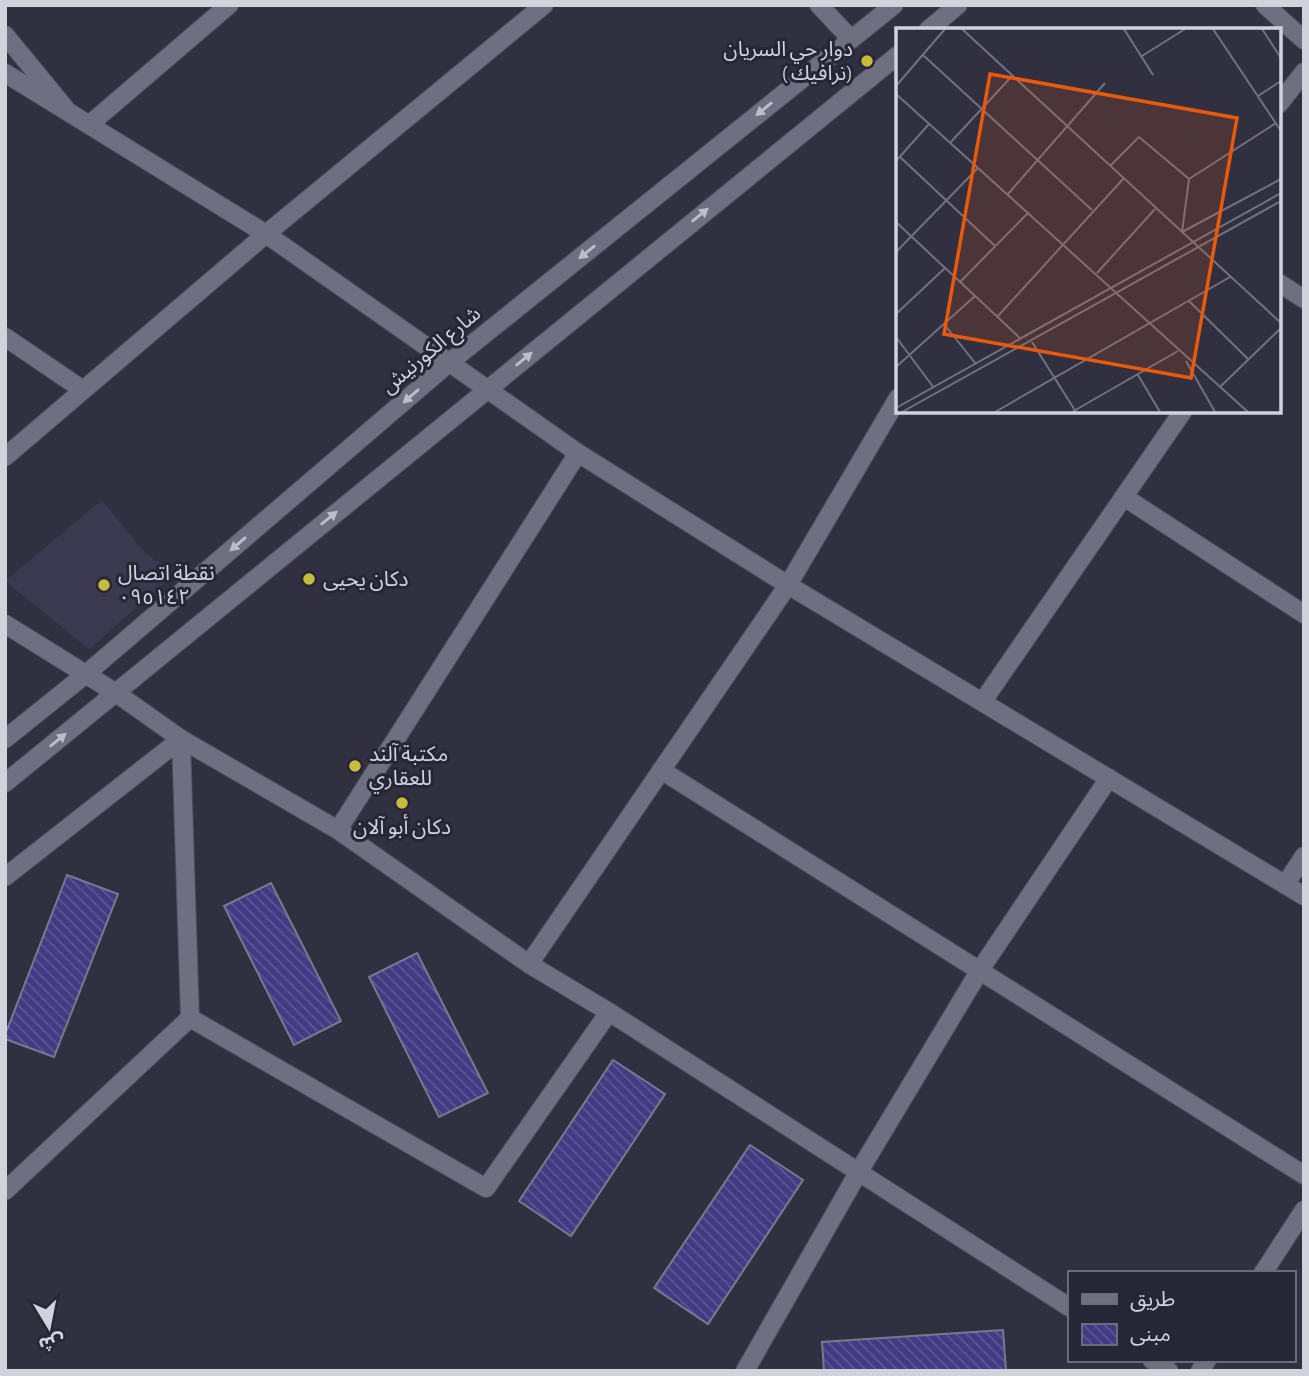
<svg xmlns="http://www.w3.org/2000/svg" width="1309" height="1376" font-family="'Alegreya Sans','Noto Sans Arabic',sans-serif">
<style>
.built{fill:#3a3950}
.building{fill:url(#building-back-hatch);stroke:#79798d;stroke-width:2}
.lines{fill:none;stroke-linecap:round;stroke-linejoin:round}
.minor-casing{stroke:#4d4c5a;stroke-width:20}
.tertiary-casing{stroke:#4d4c5a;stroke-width:20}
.minor{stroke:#6f6f82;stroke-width:18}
.tertiary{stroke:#6f6f82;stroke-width:18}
.oneway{fill:#bebecb}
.poi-dot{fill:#c5bc3d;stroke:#272636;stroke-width:2.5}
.labels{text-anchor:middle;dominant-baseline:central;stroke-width:6;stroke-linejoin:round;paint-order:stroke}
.poi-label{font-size:21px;fill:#d2d2dd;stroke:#272636;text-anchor:start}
.street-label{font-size:21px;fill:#d2d2dd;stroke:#272636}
.inset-road{fill:none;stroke:#71717f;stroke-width:2}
.view{fill:#e8590c;fill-opacity:0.15;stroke:#e8590c;stroke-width:3.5}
.inset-edge{fill:none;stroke:#d2d2dd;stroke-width:3.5}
</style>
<defs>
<pattern id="building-back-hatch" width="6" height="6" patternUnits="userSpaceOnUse" patternTransform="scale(1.75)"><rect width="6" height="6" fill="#433a83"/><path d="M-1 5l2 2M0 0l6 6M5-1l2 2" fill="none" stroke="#5d5694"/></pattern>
</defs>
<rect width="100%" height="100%" fill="#303041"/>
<path class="built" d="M102,500L145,553L176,573L89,649L5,581Z"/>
<path class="building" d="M67,875L118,894L54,1057L5,1039V1035Z
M271,883L341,1021L294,1045L224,906Z
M417,953L488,1093L439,1117L369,977Z
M613,1060L665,1094L571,1236L519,1201Z
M750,1145L803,1180L708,1324L654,1288Z
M1003,1330L1006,1371H824L822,1342Z"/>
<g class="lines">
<g class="minor-casing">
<path id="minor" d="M819,5L851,39
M1265,5L1304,40
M5,35L65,108
M1279,104L1304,72
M90,124L229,5
M1279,283L1304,299
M5,337L83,390
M487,389L578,453L788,585L1304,896
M5,457L266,234L544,5
M1124,497L1304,614
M5,624L116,693L181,739L338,830L529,964L609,1012L1069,1307
M983,701L1183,411
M181,739L190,1018L486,1188L609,1012
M661,770L1304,1175
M338,830L578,453
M5,877L181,739
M1285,885L1304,856
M529,964L788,585L898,398
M5,1191L190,1018
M1263,1273L1304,1210
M1152,1360L1169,1371
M745,1371L858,1173L980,970L1109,778
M1200,1371L1207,1360"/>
</g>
<g class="tertiary-casing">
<path id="tertiary" d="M928,30L958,5
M5,73L266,234L487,389
M5,739L86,674L450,362L894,5
M5,783L898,55"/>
</g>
<use href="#minor" class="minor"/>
<use href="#tertiary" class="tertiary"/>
</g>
<defs><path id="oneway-solid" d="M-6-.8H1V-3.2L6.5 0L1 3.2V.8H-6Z" transform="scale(1.75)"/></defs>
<g class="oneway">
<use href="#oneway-solid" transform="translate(764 109) rotate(141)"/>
<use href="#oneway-solid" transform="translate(700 215) rotate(-39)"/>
<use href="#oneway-solid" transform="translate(587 252) rotate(141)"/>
<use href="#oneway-solid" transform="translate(524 359) rotate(-39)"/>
<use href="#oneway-solid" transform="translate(411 396) rotate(139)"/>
<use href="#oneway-solid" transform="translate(329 518) rotate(-39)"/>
<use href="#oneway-solid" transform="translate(238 544) rotate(139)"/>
<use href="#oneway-solid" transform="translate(58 740) rotate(-39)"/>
</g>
<g class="poi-dot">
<circle cx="867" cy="61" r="7"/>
<circle cx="309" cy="579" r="7"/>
<circle cx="104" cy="585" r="7"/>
<circle cx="355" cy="766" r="7"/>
<circle cx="402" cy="803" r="7"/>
</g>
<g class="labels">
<g class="poi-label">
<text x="853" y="49" text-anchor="end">دوار حي السريان<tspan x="853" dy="24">( ترافيك)</tspan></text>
<text x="118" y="573">نقطة اتصال<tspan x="118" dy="24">٠٩٥١٤٢</tspan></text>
<text x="323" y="579">دكان يحيى</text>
<text x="369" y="754">مكتبة آلند<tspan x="369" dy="24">للعقاري</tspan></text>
<text x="402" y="827" text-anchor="middle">دكان أبو آلان</text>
</g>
<g class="street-label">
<text transform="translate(431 350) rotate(-40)">شارع الكورنيش</text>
</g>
</g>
<g transform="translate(896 28)">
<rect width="385" height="385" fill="#303041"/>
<path class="inset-road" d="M66,1L385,295M228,1L257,47M317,1L385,103M366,1L385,30M27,27L196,182M246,28L289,1M0,58L49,1M0,66L352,384M362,68L385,53M54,115L116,48M4,129L99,218M0,133L33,96M214,138L243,109L293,151L286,204M293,151L380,95M112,166L209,55M0,194L125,311M286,204L385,151M0,224L82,140M201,245L259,181M64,254L133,184M293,273L353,332M0,286L49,240M101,289L228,150M48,296L80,336M0,309L38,360M136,314L180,384M290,333L319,384M0,339L79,268M242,347L264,384M324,359L385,300M0,380L385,165M6,384L385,173M99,384L334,249M176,384L282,323"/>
<path class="view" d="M94,46L341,90L295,350L48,306Z"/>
<rect width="385" height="385" class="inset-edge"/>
</g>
<rect width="1309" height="1376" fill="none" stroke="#d2d2dd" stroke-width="14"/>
<rect x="1068" y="1271" width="228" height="91" fill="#272636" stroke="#6b6b79" stroke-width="2"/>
<rect x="1082" y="1294" width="35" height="10" fill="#6f6f82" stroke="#6b6b79" stroke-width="2"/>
<text x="1130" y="1306" font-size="21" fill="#d2d2dd">طريق</text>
<rect x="1082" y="1324" width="35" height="21" fill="url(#building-back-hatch)" stroke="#6b6b79" stroke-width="2"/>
<text x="1130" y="1341" font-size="21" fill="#d2d2dd">مبنى</text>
<g transform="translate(49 1327) rotate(170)" stroke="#272636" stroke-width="5" paint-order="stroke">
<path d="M0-5L12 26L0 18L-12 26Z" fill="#d2d2dd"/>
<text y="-10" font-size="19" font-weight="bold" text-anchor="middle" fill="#d2d2dd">ش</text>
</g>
</svg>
